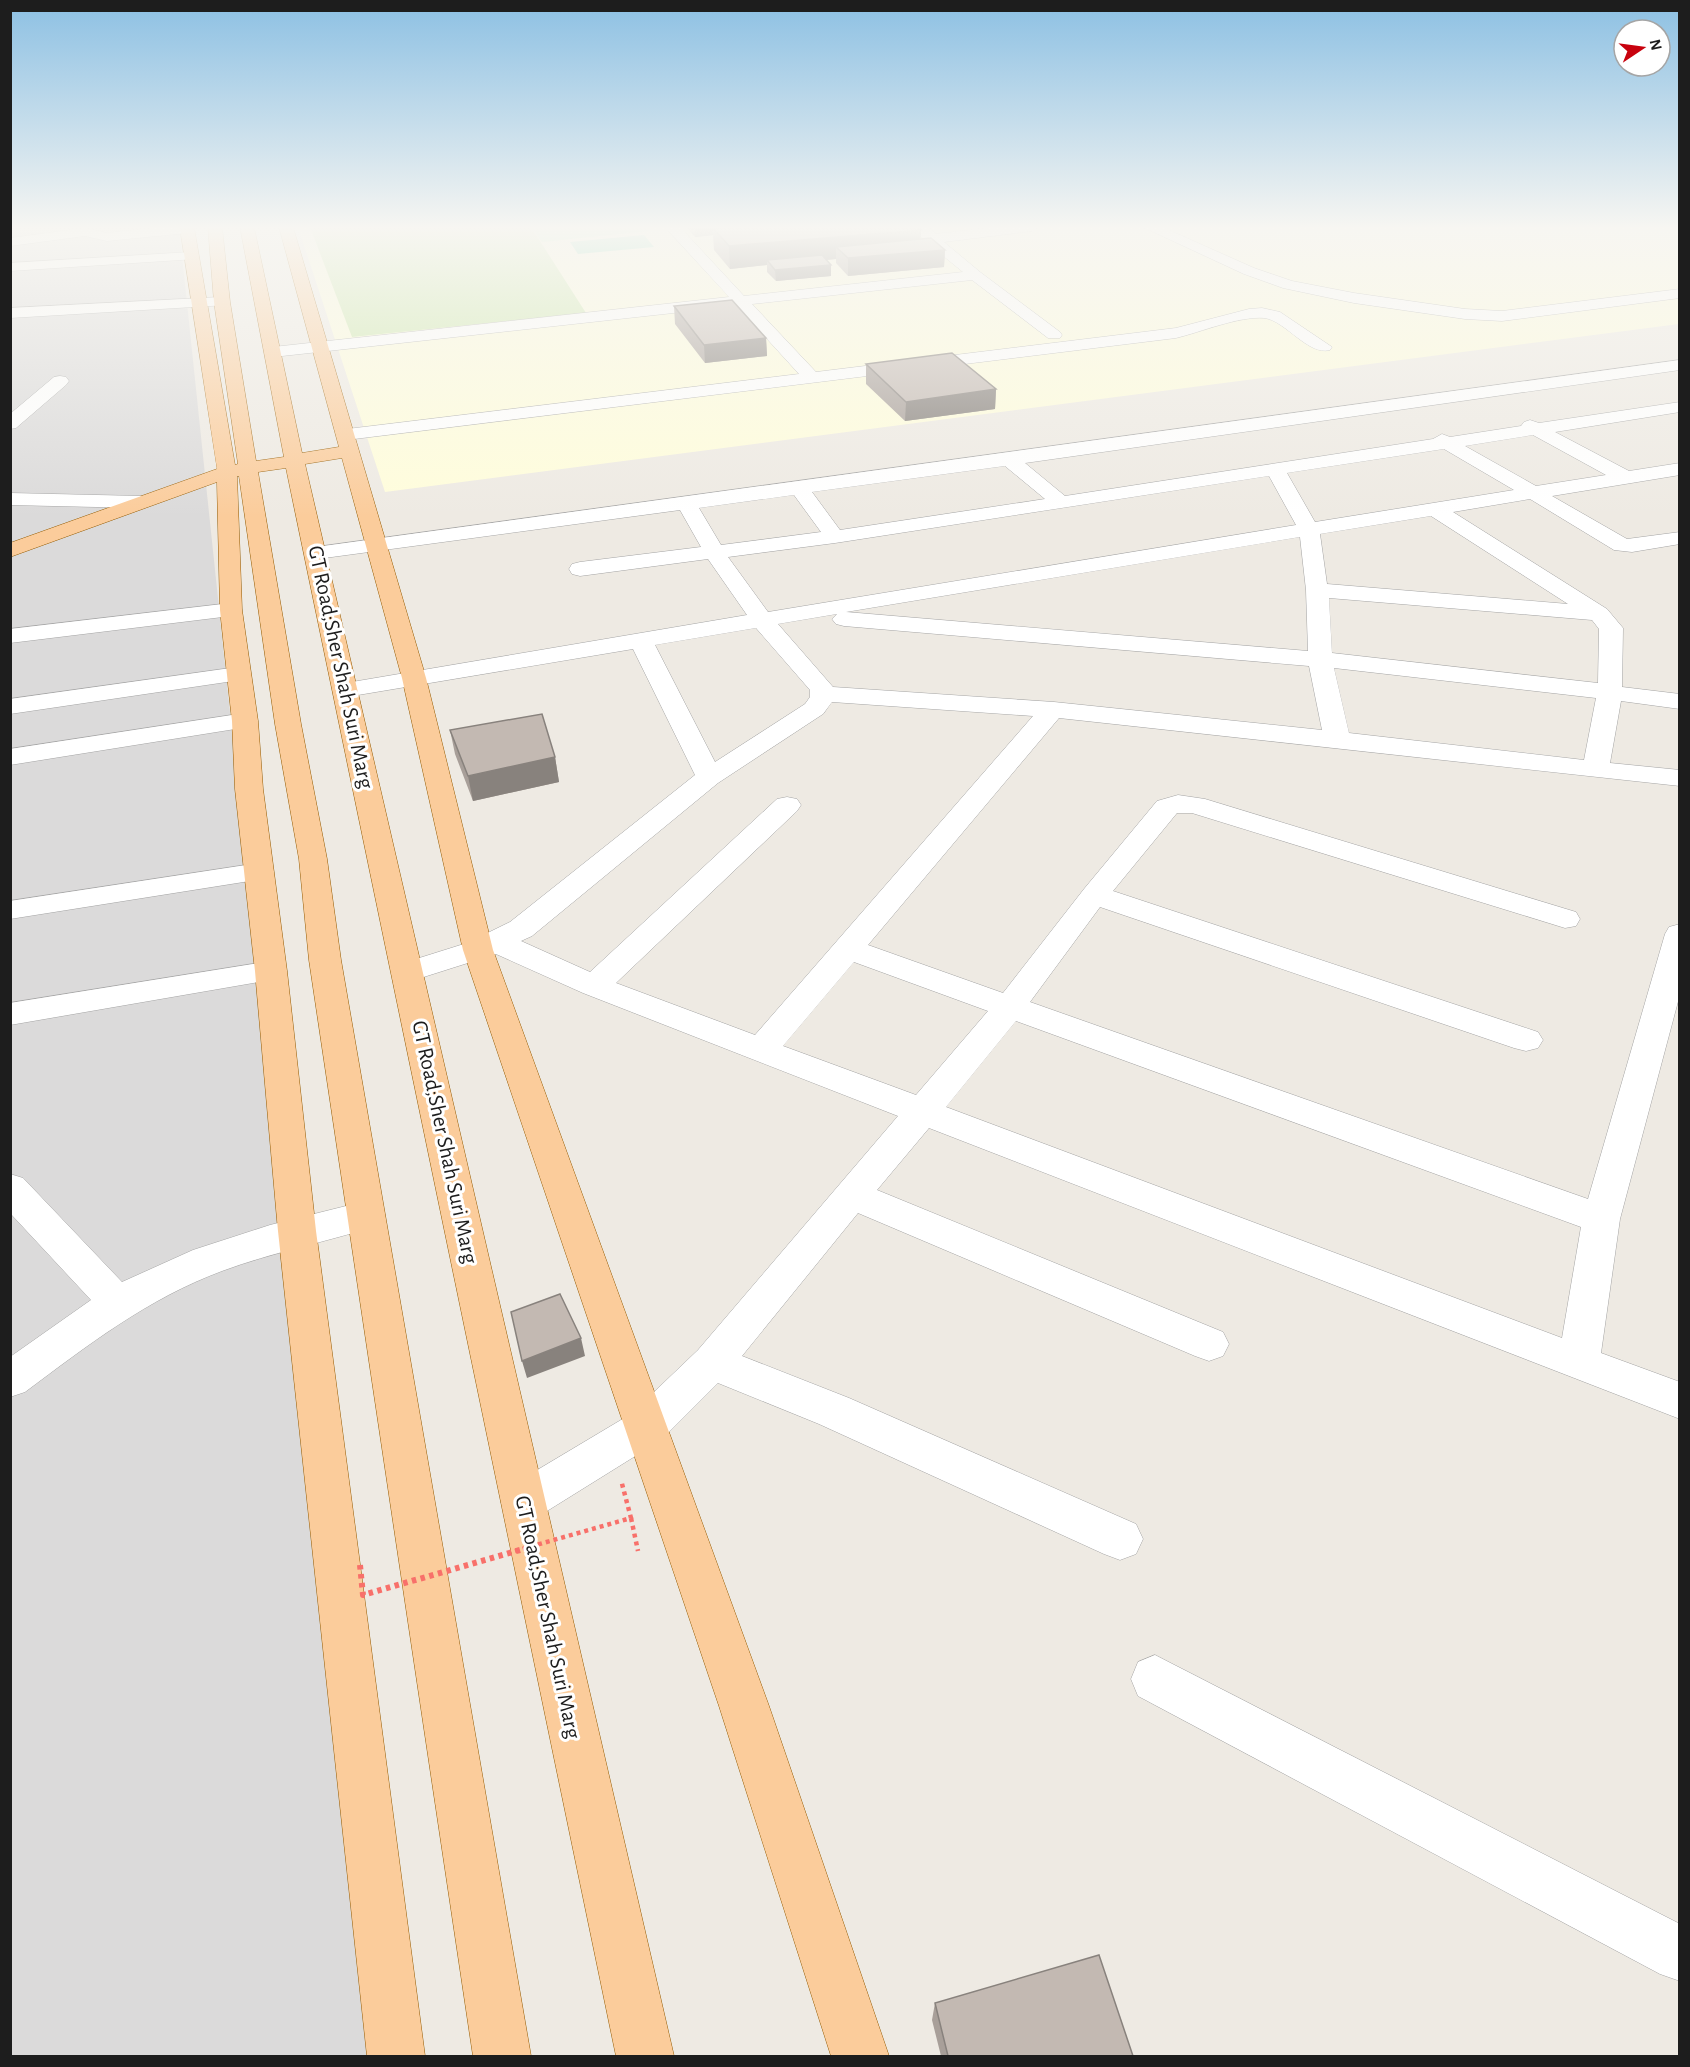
<svg xmlns="http://www.w3.org/2000/svg" width="1690" height="2067" font-family="'Alegreya Sans',sans-serif">
<style>
.residential{fill:#dbdada}
.education{fill:#fffddb}
.grass{fill:#cce8a9}
.park{fill:#bff8c1}
.pitch{fill:#81ddb4}
.lines{fill:none;stroke-linecap:round;stroke-linejoin:round}
.minor-casing{stroke:#a4a4a4;stroke-width:1}
.major-casing{stroke:#945b02;stroke-width:1}
.path{stroke:#f8706a;stroke-width:4.5;stroke-dasharray:4 4;stroke-linecap:butt}
.minor{fill:#fff;fill-rule:evenodd}
.major{fill:#fbcc9b;fill-rule:evenodd}
.path-bridge-far1{stroke:#f8706a;stroke-width:4.5;stroke-dasharray:4 4;stroke-linecap:butt}
.path-bridge{stroke:#f8706a;stroke-width:6;stroke-dasharray:4.5 4.5;stroke-linecap:butt}
.wall{fill:#a89f99}
.shaded-wall{fill:#88827d}
.building{fill:#c3b9b2;stroke:#88827d;stroke-width:1.5}
.labels{text-anchor:middle;dominant-baseline:central;stroke-width:6;stroke-linejoin:round;paint-order:stroke}
.street-label{font-size:22px;fill:#1d1d1d;stroke:#fff}
</style>
<rect width="100%" height="100%" fill="#eeeae3"/>
<path class="residential" d="M11,227H179L371,2056H11Z"/>
<path class="education" d="M298,227H1679V324L385,492Z"/>
<path class="grass" d="M310,227H531L586,313L352,337Z"/>
<path class="park" d="M531,227H646L649,231L542,242Z"/>
<path class="pitch" d="M644,235L654,247L578,254L570,242Z"/>
<g class="lines">
<g class="minor-casing">
<path id="minor" d="M162,227L194,229L187,233L107,241L85,236L10,246V238L85,228L107,233Z
M665,227H680L744,296L963,272L926,242L912,227H928L936,234L994,227H1039L1032,231L944,242L980,272L1060,332L1062,335L1060,338H1048L972,280L752,304L816,372L1176,328L1249,309L1262,308L1280,312L1332,347L1330,350C1308,356 1285,320 1264,318C1239,316 1201,332 1176,338L346,440L339,438L337,434L339,430L799,374L737,306L273,357L265,352L273,347L729,297Z
M1143,227H1162L1254,268L1292,281L1354,293L1465,309L1502,311L1680,289V298L1502,321L1465,319L1354,303L1283,288L1244,274Z
M191,252L196,253L198,256L196,259L10,271V263Z
M222,297L227,299L230,302L227,305L10,318V308Z
M1680,360V370L1025,463L1065,496L1433,439L1442,434L1450,437L1521,426L1524,422L1530,420L1539,423L1680,402V412L1555,432L1629,471L1680,463V475L1552,496L1627,539L1680,532V544L1632,552L1614,550L1530,499L1453,512L1607,609L1623,628L1622,687L1680,694V709L1621,701L1610,763L1680,770V786L1059,718L868,945L1003,993L1084,889L1157,801L1178,795L1205,799L1576,912L1580,919L1576,926L1565,928L1192,813H1177L1113,891L1538,1032L1543,1040L1538,1048L1526,1051L1514,1048L1100,907L1030,1002L1588,1199L1665,934L1669,927L1680,924V994L1620,1219L1601,1353L1680,1382V1419L929,1128L877,1190L1223,1332L1229,1344L1223,1356L1209,1361L1195,1356L858,1213L742,1356L849,1398L1136,1524L1143,1539L1136,1554L1120,1560L1104,1554L819,1424L718,1383L661,1440L539,1516L523,1522L507,1516L501,1502L507,1488L631,1414L698,1350L898,1116L583,993L496,954L408,982L397,979L392,972L397,965L467,943L510,922L695,775L633,649L346,697L337,695L334,690L337,685L346,683L747,615L708,559L580,576L572,574L569,569L572,564L580,562L701,547L680,510L317,559L309,558L306,553L309,548ZM1533,435L1606,475L1536,486L1465,446ZM1444,449L1514,490L1315,522L1287,473ZM1005,466L1045,499L840,530L812,492ZM1269,476L1296,525L768,612L728,557L835,543ZM794,495L821,532L721,545L699,508ZM1431,516L1568,604L1327,584L1320,534ZM1300,537L1306,590L1308,651L846,612ZM1329,598L1592,620L1599,629L1598,683L1332,653ZM837,614L832,619L836,624L844,626L1309,666L1322,730L1054,702L833,687L778,624ZM756,628L810,690V697L805,704L715,762L655,645ZM1334,668L1596,698L1584,760L1349,733ZM832,702L1033,716L755,1035L616,983L797,811L801,805L797,799L787,797L777,799L590,972L521,941L532,936L718,783L823,714ZM854,962L988,1011L916,1095L783,1046ZM1016,1021L1581,1227L1562,1338L946,1107Z
M60,376L66,377L69,381L66,385L16,428L10,429V414L54,377Z
M10,493L140,496L147,498L150,502L147,506L140,508L10,505Z
M231,603L239,605L242,610L239,615L10,643V629Z
M238,667L247,669L250,674L247,679L10,714V699Z
M245,713L254,716L258,721L254,726L10,765V749Z
M259,863L269,866L274,872L269,878L10,919V901Z
M271,961L282,964L287,971L282,978L10,1025V1003Z
M10,1174L23,1178L122,1282L193,1250L270,1225L366,1201L379,1205L385,1215L379,1225C327,1242 273,1252 222,1271C147,1299 88,1345 25,1392L10,1397V1357L91,1300L10,1213Z
M1155,1655L1680,1924V1981L1660,1974L1138,1696L1131,1679L1138,1662Z"/>
</g>
<g class="major-casing">
<path id="major" d="M180,227H194L235,465L238,464L214,302L208,227H222L230,302L256,461L284,457L240,227H254L302,453L339,447L279,227H293L426,678L493,950L769,1706L889,2056H831L719,1706L463,950L402,678L342,458L305,464L674,2056H616L286,468L258,472L301,724L327,859L341,960L531,2056H473L309,960L299,859L275,724L239,476H237L242,610L258,721L263,789L287,971L316,1231L425,2056H367L278,1231L255,971L235,789L232,721L220,610L217,482L10,557V543L217,469Z"/>
</g>
<path class="path" d="M631,1518L638,1551"/>
<use href="#minor" class="minor"/>
<use href="#major" class="major"/>
<path class="path-bridge-far1" d="M515,1551L631,1518L621,1480"/>
<path class="path-bridge" d="M360,1565L363,1595L520,1550"/>
</g>
<path class="wall" d="M686,227L921,230L920,239L945,250L944,267L848,276L836,263V259L826,260L831,265V276L776,281L767,272V265L730,269L714,250L713,235L695,237Z
M674,306L766,338L767,356L705,363L675,324Z
M866,364L996,389L995,409L905,421L866,384Z
M450,730L555,757L559,782L473,801L455,754Z
M935,2003L1133,2056H941L932,2020Z"/>
<path class="shaded-wall" d="M695,227H734L713,228V235L695,237Z
M921,230L920,251L836,247V259L771,265L767,260V265L730,269L729,246Z
M945,250L944,267L848,276V258Z
M831,265V276L776,281L775,270Z
M766,338L767,356L705,363L704,345Z
M996,389L995,409L905,421L906,402Z
M555,757L559,782L473,801L468,776Z
M581,1338L585,1356L527,1378L522,1361Z"/>
<path class="building" d="M724,227H918L921,230L729,246L713,228Z
M931,238L945,250L848,258L836,247Z
M822,255L831,265L775,270L767,260Z
M732,300L766,338L704,345L674,306Z
M952,353L996,389L906,402L866,364Z
M542,714L555,757L468,776L450,730Z
M560,1294L581,1338L522,1361L511,1312Z
M1099,1955L1133,2056H948L935,2003Z"/>
<linearGradient id="sky" x2="0" y2="1"><stop stop-color="#8cc0e3"/><stop offset="0.44" stop-color="#f7f6f2"/><stop offset="1" stop-color="#f7f6f2" stop-opacity="0"/></linearGradient>
<rect width="1690" height="517" fill="url(#sky)"/>
<g class="labels">
<g class="street-label">
<text transform="translate(341 667) rotate(78)">GT Road;Sher Shah Suri Marg</text>
<text transform="translate(445 1142) rotate(78)">GT Road;Sher Shah Suri Marg</text>
<text transform="translate(548 1617) rotate(78)">GT Road;Sher Shah Suri Marg</text>
</g>
</g>
<rect width="1690" height="2067" fill="none" stroke="#1d1d1d" stroke-width="24"/>
<g transform="translate(1642 48) rotate(77)"><circle r="28" fill="#ffffff" stroke="#a5a5a5" stroke-width="1.5"/>
<path d="M0-4.5L10 22L0 15L-10 22Z" fill="#c8020e"/>
<text y="-9" font-size="16" font-weight="bold" text-anchor="middle" fill="#1d1d1d">N</text>
</g>
</svg>
